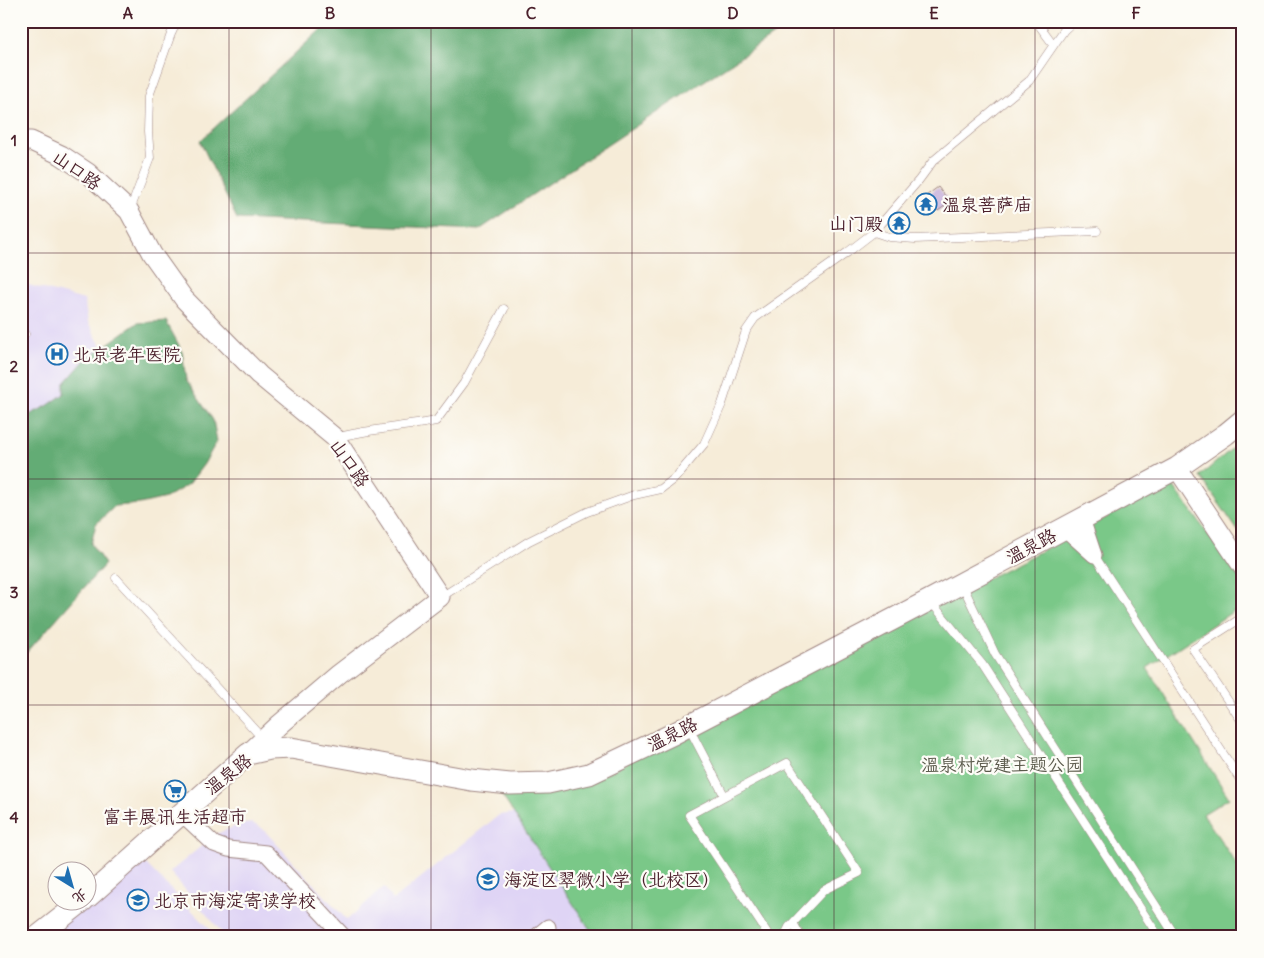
<svg xmlns="http://www.w3.org/2000/svg" width="1264" height="958" font-family="Delius,'LXGW WenKai TC',sans-serif">
<style>
.built{fill:#dfd4f5}
.green{fill:#7ac888;stroke:#62745a}
.forest{fill:#63ac74;stroke:#566650}
.building{fill:#c2abd9}
.lines{fill:none;stroke-linecap:round;stroke-linejoin:round}
.service-casing{stroke:#a08682;stroke-width:9}
.minor-casing{stroke:#a08682;stroke-width:17}
.tertiary-casing{stroke:#a08682;stroke-width:21}
.secondary-casing{stroke:#a08682;stroke-width:23}
.service{stroke:#fff;stroke-width:8}
.minor{stroke:#fff;stroke-width:15}
.tertiary{stroke:#fff;stroke-width:19}
.secondary{stroke:#fff;stroke-width:21}
.grid{fill:none;stroke:#4a1f2b;stroke-width:1;stroke-opacity:0.55}
.labels{text-anchor:middle;dominant-baseline:central;stroke-width:4.5;stroke-linejoin:round;paint-order:stroke}
.street-label{font-size:18px;fill:#4a1f2b;stroke:#fdfcf7}
.poi-label{font-size:18px;fill:#4a1f2b;stroke:#fdfcf7;text-anchor:start}
.park-label{font-size:18px;fill:#5b5a4c;stroke:#fdfcf7}
.neatline{fill:none;stroke:#4a1f2b;stroke-width:2}
.grid-label{font-size:16px;text-anchor:middle;font-weight:bold;fill:#4a1f2b}
</style>
<rect width="100%" height="100%" fill="#fdfcf7"/>
<filter id="ink" filterUnits="userSpaceOnUse"><feTurbulence type="fractalNoise" baseFrequency=".02" numOctaves="2"/><feDisplacementMap in="SourceGraphic" scale="10" xChannelSelector="R" yChannelSelector="G"/><feConvolveMatrix kernelMatrix="1 2 1 2 8 2 1 2 1" color-interpolation-filters="sRGB"/></filter>
<filter id="wash" filterUnits="userSpaceOnUse"><feTurbulence type="fractalNoise" baseFrequency=".0096" numOctaves="4" result="noise"/><feDisplacementMap in="SourceGraphic" scale="20" xChannelSelector="R" yChannelSelector="G"/><feGaussianBlur stdDeviation="1.12" result="paint"/><feColorMatrix in="noise" values="0 0 0 0 0 0 0 0 0 0 0 0 0 0 0 0 0 1.4 0 .05"/><feComposite in="paint" operator="in"/></filter>
<g filter="url(#wash)">
<rect width="100%" height="100%" fill="#f6ecd8"/>
<path class="built" d="M21,283L84,300L88,322L102,348L85,360L64,394L47,406L21,419Z
M515,813L595,937H226L170,872L216,834L238,825L252,823L262,828L347,920L384,887L393,900L499,815Z
M145,863L218,937H44Z"/>
<path class="green" d="M1243,439V538L1200,476Z
M1172,484L1243,583V605L1147,668L1229,798L1203,814L1243,874V937H595L497,788L587,783Z"/>
<path class="forest" d="M330,21H795L479,230L237,219L200,141Z
M166,321L182,351L186,380L213,420L217,441L204,464L189,484L166,498L140,504L115,506L96,524L91,544L105,564L21,659V419L47,406L64,394V384L85,360L137,323Z"/>
<g id="blocks">
<path class="building" d="M938,187L950,202L938,211L926,196Z"/>
</g>
</g>
<g filter="url(#ink)">
<use href="#blocks" fill-opacity="0" stroke="#a08682" stroke-width="1"/>
<g class="lines">
<g class="service-casing">
<path id="service" d="M1036,21L1053,44
M130,210L150,158L148,132L149,96L171,34L177,21
M874,232L889,237L915,239L1097,231
M21,335L25,334
M335,438C368,429 402,427 436,421L464,383L504,309
M1094,555L1239,778L1243,775
M116,578L263,739
M962,584L995,654L1176,937
M441,597L529,541L587,512L634,495L661,489L676,477L704,444L722,404L746,331L755,318L848,252L874,232L919,180L933,161L1029,81L1064,30L1074,21
M931,602L982,664L1159,937
M1243,617L1193,649L1243,723
M689,728L724,795
M793,923L801,937
M770,937L689,815L787,763L859,873L824,890L789,927L784,937"/>
</g>
<g class="minor-casing">
<path id="minor" d="M1064,528L1094,555L1082,519
M181,813L214,844L228,849L266,853L344,937
M536,937L548,927"/>
</g>
<g class="tertiary-casing">
<path id="tertiary" d="M21,141H31L61,155L88,173L129,211L152,254L184,299L259,375L335,438L440,597L339,674L280,724L248,754
M1177,468L1243,567"/>
</g>
<g class="secondary-casing">
<path id="secondary" d="M88,897L248,754L270,749L291,748L471,780L510,784L548,783L589,774L673,734L930,600L1177,468L1226,434L1243,420
M37,937L84,900"/>
</g>
<use href="#service" class="service"/>
<use href="#minor" class="minor"/>
<use href="#tertiary" class="tertiary"/>
<use href="#secondary" class="secondary"/>
</g>
</g>
<path class="grid" d="M229,21V937M431,21V937M632,21V937M834,21V937M1035,21V937M21,253H1243M21,479H1243M21,705H1243"/>
<defs>
<g id="temple-ring" transform="scale(1.125)"><circle r="9.5" fill="#fdfcf7" stroke="#1f6fb2" stroke-width="1.5"/><path d="M0-6L5-2H3V0L6.5 2.5H4V6H1.5V3h-3V6H-4V2.5H-6.5L-3 0V-2H-5Z" fill="#1f6fb2"/></g>
<g id="hospital-ring" transform="scale(1.125)"><circle r="9.5" fill="#fdfcf7" stroke="#1f6fb2" stroke-width="1.5"/><path d="M-5-5h3v3.5h4V-5h3V5h-3V1.5h-4V5h-3Z" fill="#1f6fb2"/></g>
<g id="supermarket-ring" transform="scale(1.125)"><circle r="9.5" fill="#fdfcf7" stroke="#1f6fb2" stroke-width="1.5"/><path d="M-6-5.5h2.5l.6 2H6L4.5 2H-2.5L-4.4-4H-6ZM-1.5 3.2a1.3 1.3 0 1 0 .1 0ZM3 3.2a1.3 1.3 0 1 0 .1 0Z" fill="#1f6fb2"/></g>
<g id="school-ring" transform="scale(1.125)"><circle r="9.5" fill="#fdfcf7" stroke="#1f6fb2" stroke-width="1.5"/><path d="M0-5L7-2L0 1L-7-2ZM-4 1L0 2.5L4 1V4Q0 6-4 4Z" fill="#1f6fb2"/></g>
</defs>
<g fill-rule="evenodd">
<use href="#temple-ring" x="926" y="204"/>
<use href="#temple-ring" x="899" y="223"/>
<use href="#hospital-ring" x="57" y="354"/>
<use href="#supermarket-ring" x="175" y="791"/>
<use href="#school-ring" x="488" y="879"/>
<use href="#school-ring" x="138" y="900"/>
</g>
<g class="labels">
<g class="street-label">
<text transform="translate(77 170) rotate(35)">山口路</text>
<text transform="translate(350 463) rotate(55)">山口路</text>
<text transform="translate(1031 546) rotate(-28)">温泉路</text>
<text transform="translate(672 734) rotate(-27)">温泉路</text>
<text transform="translate(228 774) rotate(-38)">温泉路</text>
</g>
<g class="poi-label">
<text x="942" y="204">温泉菩萨庙</text>
<text x="883" y="223" text-anchor="end">山门殿</text>
<text x="73" y="354">北京老年医院</text>
<text x="175" y="816" text-anchor="middle">富丰展讯生活超市</text>
<text x="504" y="879">海淀区翠微小学（北校区）</text>
<text x="154" y="900">北京市海淀寄读学校</text>
</g>
<g class="park-label">
<text x="1002" y="764">温泉村党建主题公园</text>
</g>
</g>
<rect width="1264" height="958" fill="none" stroke="#fdfcf7" stroke-width="55"/>
<g transform="translate(72 886) rotate(143)"><circle r="24" fill="#fdfcf7" stroke="#b5a4a5"/>
<path d="M0-4L9 19L0 12L-9 19Z" fill="#1f6fb2"/>
<text y="-8" font-size="14" font-weight="bold" text-anchor="middle" fill="#4a1f2b">北</text>
</g>
<rect x="28" y="28" width="1208" height="902" class="neatline"/>
<g class="grid-label">
<text x="128" y="19">A</text>
<text x="330" y="19">B</text>
<text x="531" y="19">C</text>
<text x="733" y="19">D</text>
<text x="934" y="19">E</text>
<text x="1136" y="19">F</text>
<text x="14" y="146">1</text>
<text x="14" y="372">2</text>
<text x="14" y="598">3</text>
<text x="14" y="823">4</text>
</g>
</svg>
